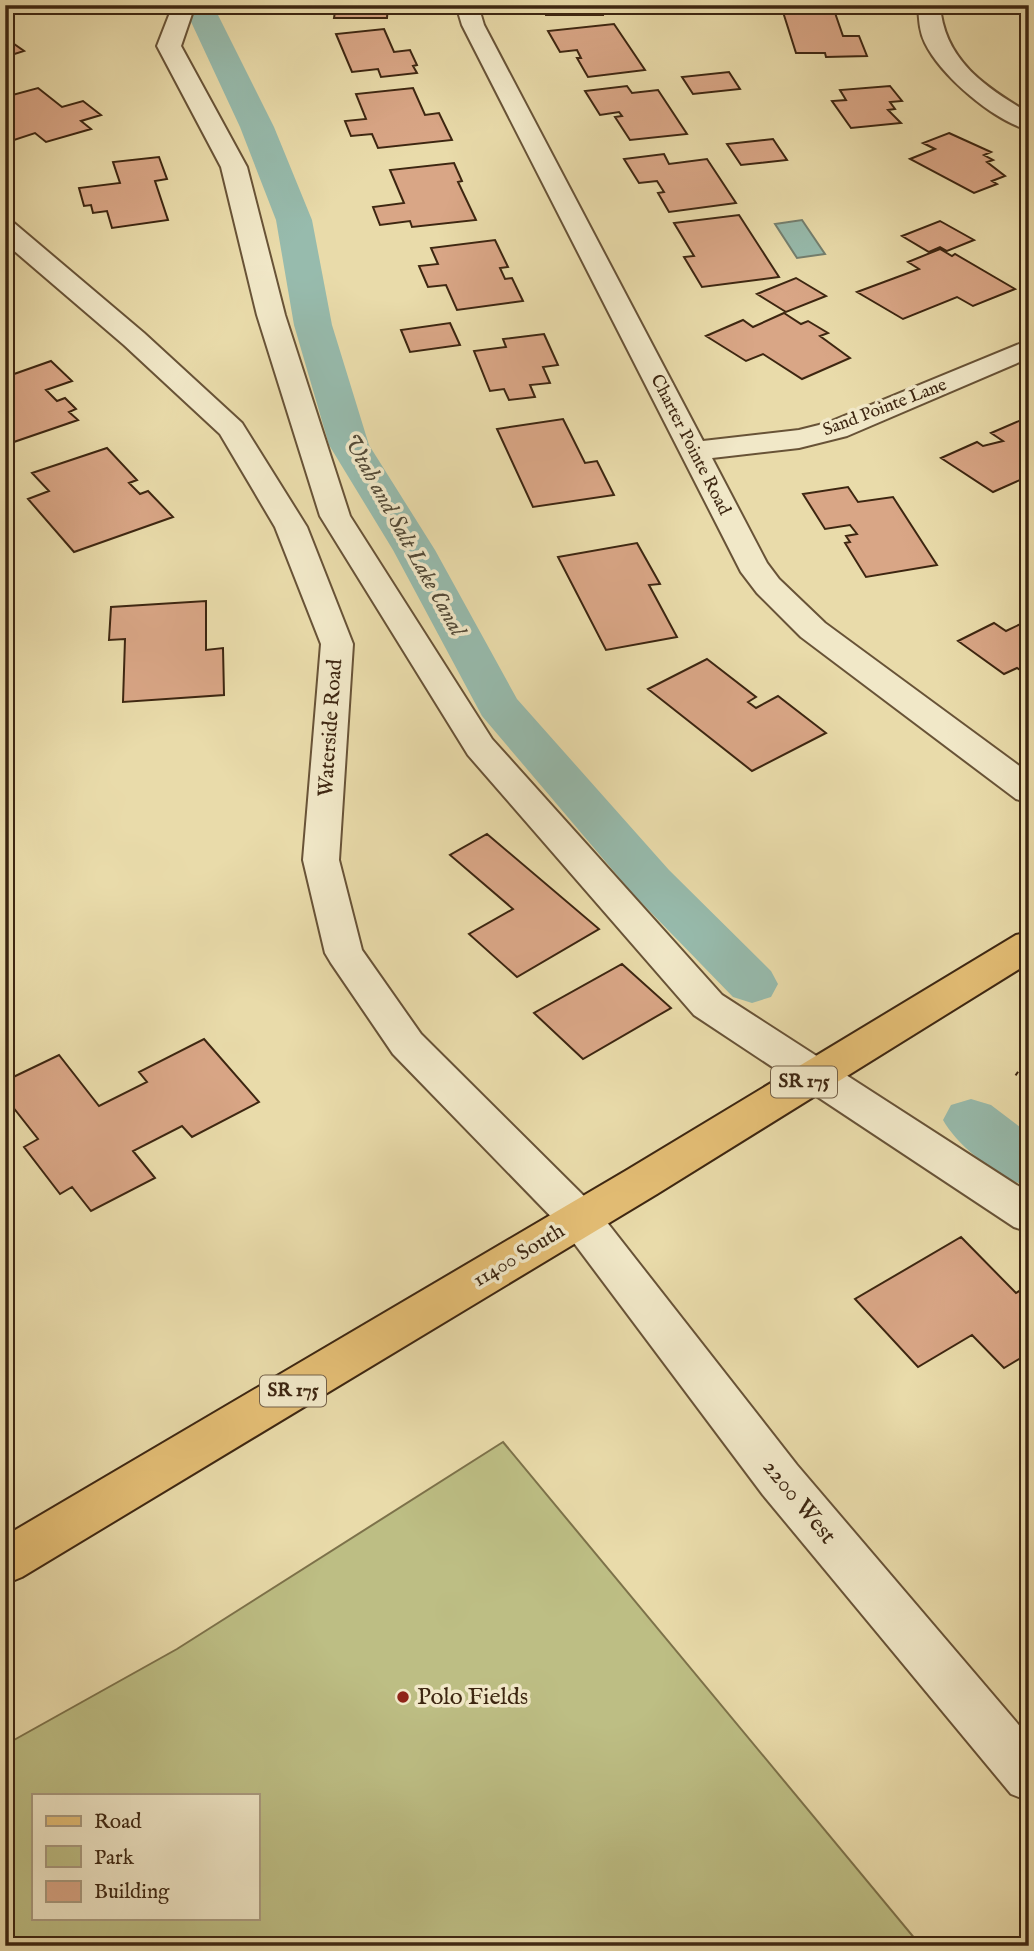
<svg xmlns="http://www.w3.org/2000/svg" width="1034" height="1951" font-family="'IM FELL English',serif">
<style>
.green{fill:#bdbe84;stroke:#7d724a;stroke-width:2;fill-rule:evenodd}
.water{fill:#97bbad;stroke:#737f6f;stroke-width:2}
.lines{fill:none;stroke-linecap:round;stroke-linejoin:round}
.canal{fill:#97bbad;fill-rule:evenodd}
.building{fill:#d9a686;stroke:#3d2611;stroke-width:2}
.minor-casing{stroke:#685337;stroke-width:4}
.major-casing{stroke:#3d2611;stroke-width:4}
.path{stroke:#3d2611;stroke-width:4.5;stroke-dasharray:2 3.5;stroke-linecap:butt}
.minor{fill:#f1e8c8;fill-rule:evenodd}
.major{fill:#e4be75;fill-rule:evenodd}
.poi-dot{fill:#8f2418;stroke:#f1e8c8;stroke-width:2.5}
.labels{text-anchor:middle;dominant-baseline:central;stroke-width:7;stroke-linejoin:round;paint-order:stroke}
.far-street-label{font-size:18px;fill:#3d2611;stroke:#f1e8c8}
.shield{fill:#f1e8c8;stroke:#736048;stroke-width:2}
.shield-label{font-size:19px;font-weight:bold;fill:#3d2611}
.street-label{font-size:21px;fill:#3d2611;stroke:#f1e8c8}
.water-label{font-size:23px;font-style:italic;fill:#544b38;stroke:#f1e8c8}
.near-street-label{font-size:24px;fill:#3d2611;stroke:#f1e8c8}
.near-poi-label{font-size:24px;fill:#3d2611;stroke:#f1e8c8;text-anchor:start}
</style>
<rect width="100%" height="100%" fill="#e9dbaa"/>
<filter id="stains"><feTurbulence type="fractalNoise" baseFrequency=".00286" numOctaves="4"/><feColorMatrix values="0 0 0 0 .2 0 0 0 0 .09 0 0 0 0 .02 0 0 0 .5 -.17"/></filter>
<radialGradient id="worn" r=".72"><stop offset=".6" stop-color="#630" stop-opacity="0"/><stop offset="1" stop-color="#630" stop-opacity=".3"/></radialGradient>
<path class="green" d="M503,1442L921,1946H5V1745L177,1649ZM33,1795H257V1918H33Z"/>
<path class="water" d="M802,220L825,254L797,258L775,224Z"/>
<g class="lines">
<path class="canal" d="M188,5H218L216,11L274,127L312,220L332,325L369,445L435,550L517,699L669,870L771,971L778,984L771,997L752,1003L733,997L633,894L482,716L393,550L329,445L294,325L276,220L240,127L186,11Z
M971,1099L991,1105L1029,1134V1187C999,1178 958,1147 943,1120L951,1105Z"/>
</g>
<path class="building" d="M336,5H388L387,18H334Z
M545,5H602L603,15H546Z
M834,10L843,36H859L867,56L826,57L825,53H796L783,12Z
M614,24L645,70L588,77L577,58H581L577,50L560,52L548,31Z
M384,29L394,52L410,50L417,65L413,66L417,73L381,77L378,69L352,72L336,34Z
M7,39L24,51L5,57Z
M729,72L740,89L693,94L682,77Z
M627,86L632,93L658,90L687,134L630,140L615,117L622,116L619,112L600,115L585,91Z
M890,86L902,101L890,102L895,109L888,110L901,123L851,128L832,101L846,100L840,90Z
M38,88L62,107L83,101L101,115L81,121L91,129L46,142L35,133L8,142L5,125L9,124L5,121V97Z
M413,88L425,115L439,113L452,140L378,148L372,134L351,136L345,121L366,119L356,94Z
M949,133L991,152L984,155L993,160L987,162L1005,176L992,181L997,184L974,193L910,159L935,149L923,143Z
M773,139L787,160L741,165L727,144Z
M664,154L669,164L707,159L736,203L669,212L658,193L664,192L657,181L639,183L624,159Z
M159,157L167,179L155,181L168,220L112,228L107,211L93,213L91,205L84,206L79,188L120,183L113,162Z
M454,163L462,181L458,182L476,220L412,227L410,221L380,225L373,207L404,203L390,170Z
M739,215L779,277L702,287L684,257L694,256L674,223Z
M940,221L974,240L947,251L940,247L929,252L902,236Z
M495,240L508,267L500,268L505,279L512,278L523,301L457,310L446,285L428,287L419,266L438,264L431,248Z
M940,249L952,256L955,254L1015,289L973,306L957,297L903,319L857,292L919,269L908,262Z
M796,278L826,296L786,312L757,294Z
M784,313L801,324L808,321L828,333L820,336L850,358L802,379L763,354L746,361L706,336L743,320L753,327Z
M450,323L460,345L410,352L401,330Z
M544,334L558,365L543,367L550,383L530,385L535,397L509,400L504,389L490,391L474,351L506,347L503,339Z
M51,361L72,381L46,390L57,401L65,398L76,409L69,412L78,420L5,445V365L14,374Z
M1026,418L1029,419V476L993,492L941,458L977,442L983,446L1003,441L991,433Z
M563,419L585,463L597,461L614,495L533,507L497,429Z
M107,448L137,480L129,483L140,494L148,491L173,517L74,552L28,499L49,491L32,473Z
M848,487L858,502L893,497L937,565L866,577L845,543L850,542L846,536L857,534L850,525L825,529L803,494Z
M637,543L660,584L649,585L677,637L606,650L558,557Z
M206,601V650L223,648L224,695L123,702L125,639L109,640L111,607Z
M1029,620V676L1017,668L1004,674L958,641L994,623L1006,631Z
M707,659L756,697L748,702L756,708L778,696L826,733L752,771L648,689Z
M487,834L599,929L517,977L469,934L513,909L450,855Z
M622,964L671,1008L583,1059L534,1013Z
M204,1039L259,1102L192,1137L182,1126L133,1151L155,1178L91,1211L72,1187L60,1194L24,1147L38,1139L5,1097V1081L59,1055L99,1106L147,1082L139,1072Z
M961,1237L1016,1293L1029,1285V1353L1004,1368L972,1335L918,1367L855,1299Z"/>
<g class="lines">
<g class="minor-casing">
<path id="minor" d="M173,5H195L181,46L247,167L285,315L350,516L492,739L722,995L1029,1193V1232L1014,1227L694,1015L468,755L320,516L257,315L221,167L157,46Z
M456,5H478L484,25L703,441L799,430L827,423L1029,340V358L847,436L799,448L712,458L767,563L779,579L825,623L1029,773V803L1016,799L801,637L757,593L741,572L462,25Z
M918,5H940C944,60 985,87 1029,113V130C994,121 941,76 925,43C919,31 919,18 918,5Z
M5,221L14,223L144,333L242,423L307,527L353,644L339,860L362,950L421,1034L595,1207L797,1465L1029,1737V1801L1011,1794L763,1495L565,1231L393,1054L331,963L325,953L303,860L321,644L275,527L220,434L124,345L5,243Z"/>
</g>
<g class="major-casing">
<path id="major" d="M1029,932V963L657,1194L22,1577L5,1584V1536L627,1170L1016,935Z"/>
</g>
<path class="path" d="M1016,1073L1029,1082"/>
<use href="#minor" class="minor"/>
<use href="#major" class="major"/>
</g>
<circle class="poi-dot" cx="403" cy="1697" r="7"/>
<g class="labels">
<g class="far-street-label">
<text transform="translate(885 408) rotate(-21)">Sand Pointe Lane</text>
<text transform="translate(690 445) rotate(63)">Charter Pointe Road</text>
</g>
<g class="shield">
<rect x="771" y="1066.5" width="66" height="31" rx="5"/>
<rect x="260" y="1375.5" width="66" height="31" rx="5"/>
</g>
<g class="shield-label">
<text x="804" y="1082">SR 175</text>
<text x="293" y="1391">SR 175</text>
</g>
<g class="street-label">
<text transform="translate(331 728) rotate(-86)">Waterside Road</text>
<text transform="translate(519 1256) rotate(-31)">11400 South</text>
</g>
<g class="water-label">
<text transform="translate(404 535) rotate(61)">Utah and Salt Lake Canal</text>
</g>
<g class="near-street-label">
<text transform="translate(799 1502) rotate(51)">2200 West</text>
</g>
<g class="near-poi-label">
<text x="417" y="1697">Polo Fields</text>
</g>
</g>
<rect width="1034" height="1951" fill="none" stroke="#e9dbaa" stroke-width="28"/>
<rect x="7" y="7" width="1020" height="1937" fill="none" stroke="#3d2611" stroke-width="3.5"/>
<rect x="14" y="14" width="1006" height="1923" fill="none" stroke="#3d2611" stroke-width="2"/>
<rect x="32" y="1794" width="228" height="126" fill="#f1e8c8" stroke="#a99a7f" stroke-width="2"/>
<rect x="46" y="1816" width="35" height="10" fill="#e4be75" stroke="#a99a7f" stroke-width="2"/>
<text x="94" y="1828" font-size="21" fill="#3d2611">Road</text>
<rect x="46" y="1846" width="35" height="21" fill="#bdbe84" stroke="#a99a7f" stroke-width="2"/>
<text x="94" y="1864" font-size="21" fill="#3d2611">Park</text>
<rect x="46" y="1881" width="35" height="21" fill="#d9a686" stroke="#a99a7f" stroke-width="2"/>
<text x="94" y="1898" font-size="21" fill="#3d2611">Building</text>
<rect width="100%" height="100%" filter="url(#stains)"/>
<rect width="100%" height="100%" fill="url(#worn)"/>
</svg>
